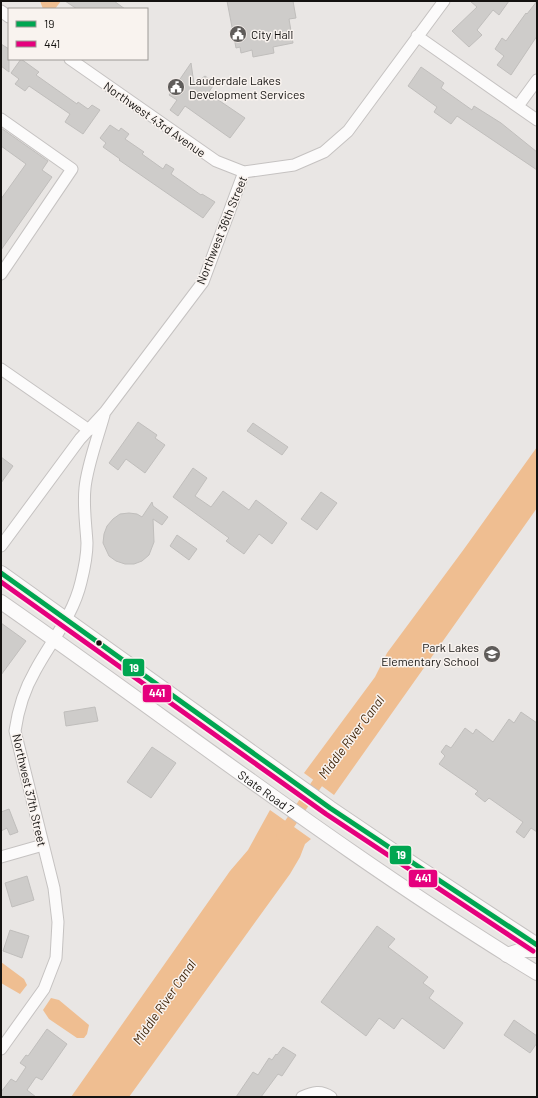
<svg xmlns="http://www.w3.org/2000/svg" width="538" height="1098" font-family="Barlow,sans-serif">
<style>
.water{fill:#efbe91}
.lines{fill:none;stroke-linecap:round;stroke-linejoin:round}
.canal{stroke:#efbe91;stroke-width:11}
.building{fill:#ceccca;stroke:#c0bebc}
.minor-casing{stroke:#c5c2c1;stroke-width:13}
.major-casing{stroke:#c5c2c1;stroke-width:16}
.minor{stroke:#fcfbfb;stroke-width:11}
.major{stroke:#fcfbfb;stroke-width:14}
.bus-1-casing{stroke:#f9f3ef;stroke-width:8}
.bus-2-casing{stroke:#f9f3ef;stroke-width:8}
.bus-1{stroke:#00a651;stroke-width:5}
.bus-2{stroke:#e5007d;stroke-width:5}
.bus-dot{fill:#141210;stroke:#f9f3ef;stroke-width:1.5}
.labels{text-anchor:middle;dominant-baseline:central;stroke-width:3;stroke-linejoin:round;paint-order:stroke}
.poi-label{font-size:12px;fill:#141210;stroke:#f9f3ef;text-anchor:start}
.street-label{font-size:12px;fill:#141210;stroke:#f9f3ef}
.water-label{font-size:13px;font-style:italic;fill:#402509;stroke:#f9f3ef}
.line-badge{stroke:#f9f3ef;stroke-width:1.5}
.badge-label{font-size:11px;text-anchor:middle;font-weight:bold;fill:#fff}
</style>
<rect width="100%" height="100%" fill="#e9e6e4"/>
<path class="water" d="M40,1H61L55,9H43Z
M537,447V508L334,795L304,773L375,677L387,653L464,549Z
M270,810L311,839L305,844L300,857L290,874L129,1097H71L230,871L248,850Z
M1,962L24,979L27,985L20,994L1,983Z
M51,998L59,1000L89,1025L87,1034L84,1038H77L49,1019L43,1010Z"/>
<g class="lines">
<path class="canal" d="M282,835L325,772"/>
</g>
<path class="building" d="M65,1H114L125,9H77Z
M227,1H293L296,18L289,19L293,43L273,47L274,53L253,57L252,50L241,53L240,47L236,48Z
M470,1H509L499,15L493,10L477,30L482,35L469,47L452,31L477,7Z
M537,1V36L511,75L497,65L504,56L495,49L502,38L506,41L526,13L527,14Z
M1,44L9,49V72L1,66Z
M21,59L39,72L36,75L77,104L78,102L88,109L92,105L100,110L83,134L65,122L70,114L29,86L25,91L15,84L19,79L11,73Z
M191,63L194,84L205,76L215,83L208,93L245,118L230,138L185,106L178,116L170,110L177,100L169,95L173,90L172,84L178,82Z
M421,67L444,83L441,88L472,110L474,106L501,123L537,152V170L457,116L451,124L434,112L437,107L408,86Z
M110,125L119,131L121,128L129,134L125,139L144,152L142,154L163,169L166,164L174,169L171,174L201,195L202,194L215,202L203,218L119,160L120,159L103,147L106,143L100,138Z
M1,128L48,161L42,170L52,177L1,250V199L26,164L1,146Z
M138,422L157,435L155,438L165,445L145,473L126,459L118,470L109,463Z
M253,423L288,447L282,455L247,431Z
M1,457L13,466L1,483Z
M193,468L207,478L195,496L211,507L223,491L249,510L256,500L287,523L272,544L259,534L244,554L226,541L229,538L173,497Z
M321,492L337,503L317,530L301,519Z
M152,502L153,506L168,517L162,525L153,519L154,542L149,555L142,561L134,564H125L116,561L109,556L103,543L104,534L107,526L113,519L120,514L129,513L137,514L142,517Z
M177,535L197,549L189,560L170,546Z
M1,623L26,641L1,675Z
M95,707L98,721L66,726L64,712Z
M521,712L537,723V832L531,828L524,838L516,832L523,822L489,798L485,802L475,794L478,791L439,764L445,756L441,752L446,745L451,748L465,728L473,734L476,729L493,742L509,719L514,723Z
M152,747L176,763L151,798L127,782Z
M9,809L18,832L10,835L7,828L1,831V812Z
M27,876L34,900L12,907L5,883Z
M377,926L395,939L388,947L428,977L423,983L434,991L429,998L463,1023L444,1049L402,1018L394,1029L379,1018L366,1036L321,1002Z
M10,930L29,936L22,958L3,951Z
M514,1020L537,1036V1043L530,1053L504,1035Z
M47,1029L67,1044L42,1080L36,1077L27,1090L36,1097H1V1092L11,1079L16,1082L26,1067L20,1063L26,1055L28,1056Z
M283,1047L296,1055L282,1076L278,1074L261,1097H236L253,1072L258,1075L269,1058L272,1060L276,1054L277,1055Z"/>
<g class="lines">
<g class="minor-casing">
<path id="minor" d="M1,11L9,17
M417,36L537,120
M70,59L216,161L244,172
M518,106L537,80
M1,119L72,169L1,274
M1,369L89,430
M1,546L80,439L105,412L203,282L244,172L294,165L324,152L348,131L444,1
M1,857L43,845
M1,1049L44,989L56,958L58,922L54,888L15,731C18,710 24,690 35,671C51,641 73,616 81,582C84,570 87,555 87,543C86,525 83,506 85,488C87,466 98,437 104,415
M302,1097C313,1092 321,1090 331,1097"/>
</g>
<g class="major-casing">
<g id="major">
<path d="M1,573L330,808L392,850L537,945"/>
<path id="s1" d="M1,602C179,726 351,860 537,973"/>
<path d="M507,955L522,950H537"/>
</g>
</g>
<use href="#minor" class="minor"/>
<use href="#major" class="major"/>
<g class="bus-1-casing">
<path id="bus-1" d="M1,573L330,808L537,945"/>
</g>
<g class="bus-2-casing">
<path id="bus-2" d="M1,582L326,814L533,951"/>
</g>
<use href="#bus-1" class="bus-1"/>
<use href="#bus-2" class="bus-2"/>
</g>
<defs>
<g id="civic-disc" transform="scale(0.9)"><circle r="9.5" fill="#5f5c5a" stroke="#f9f3ef"/><path d="M-.6-6.5H3V-4.5H.6V-3L4-1V1h2V6H-6V1h2V-1L-.6-3ZM-1.2 2.5V6h2.4V2.5Z" fill="#fff"/></g>
<g id="school-disc" transform="scale(0.9)"><circle r="9.5" fill="#5f5c5a" stroke="#f9f3ef"/><path d="M0-5L7-2L0 1L-7-2ZM-4 1L0 2.5L4 1V4Q0 6-4 4Z" fill="#fff"/></g>
</defs>
<g fill-rule="evenodd">
<use href="#civic-disc" x="238" y="34"/>
<use href="#civic-disc" x="176" y="87"/>
<use href="#school-disc" x="492" y="654"/>
</g>
<circle class="bus-dot" cx="99" cy="643" r="3.5"/>
<g class="labels">
<g class="poi-label">
<text x="251" y="34">City Hall</text>
<text x="189" y="80">Lauderdale Lakes<tspan x="189" dy="14">Development Services</tspan></text>
<text x="479" y="647" text-anchor="end">Park Lakes<tspan x="479" dy="14">Elementary School</tspan></text>
</g>
<g class="street-label">
<text transform="translate(155 119) rotate(35)">Northwest 43rd Avenue</text>
<text transform="translate(221 230) rotate(-68)">Northwest 36th Street</text>
<text transform="translate(30 790) rotate(77)">Northwest 37th Street</text>
<text stroke="none"><textPath href="#s1" startOffset="326">State Road 7</textPath></text>
</g>
<g class="water-label">
<text transform="translate(351 737) rotate(-53)">Middle River Canal</text>
<text transform="translate(164 1002) rotate(-55)">Middle River Canal</text>
</g>
</g>
<g class="line-badge">
<rect x="122" y="658" width="23" height="19" rx="4" fill="#00a651"/>
<rect x="142" y="684" width="30" height="19" rx="4" fill="#e5007d"/>
<rect x="389" y="845" width="23" height="20" rx="4" fill="#00a651"/>
<rect x="408" y="869" width="30" height="19" rx="4" fill="#e5007d"/>
</g>
<g class="badge-label">
<text x="134" y="672">19</text>
<text x="157" y="697">441</text>
<text x="401" y="859">19</text>
<text x="423" y="882">441</text>
</g>
<rect width="538" height="1098" fill="none" stroke="#141210" stroke-width="4"/>
<rect x="8" y="8" width="140" height="52" fill="#f9f3ef" stroke="#9d9996"/>
<rect x="16" y="21" width="20" height="6" fill="#00a651" stroke="#9d9996"/>
<text x="44" y="28" font-size="12" fill="#141210">19</text>
<rect x="16" y="41" width="20" height="6" fill="#e5007d" stroke="#9d9996"/>
<text x="44" y="48" font-size="12" fill="#141210">441</text>
</svg>
